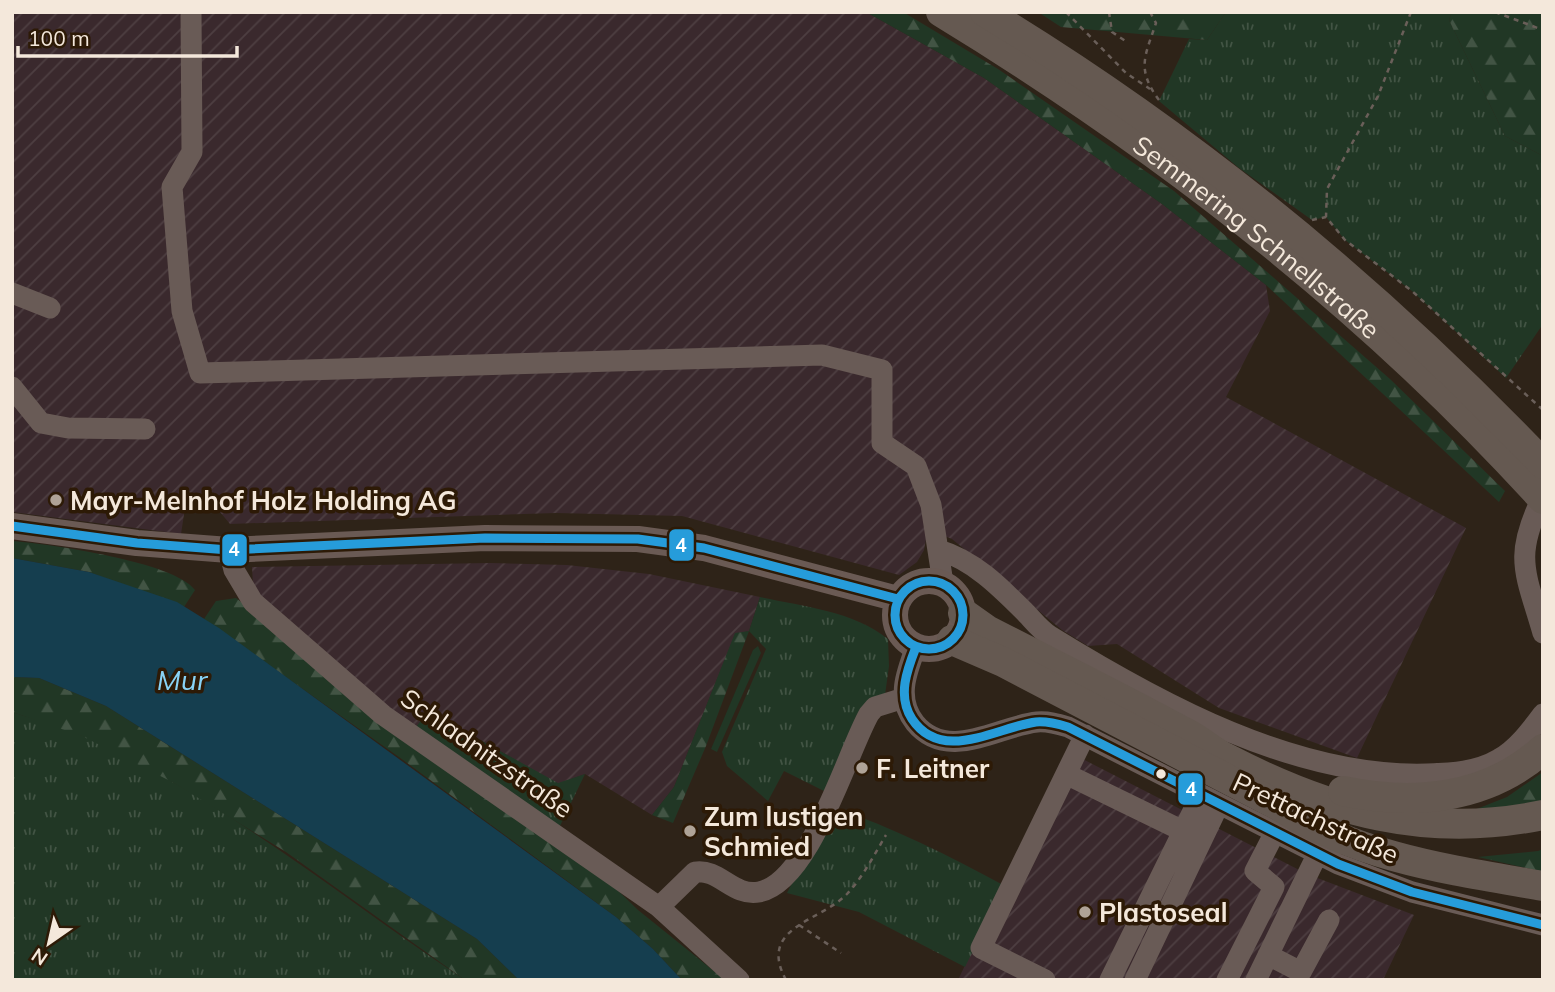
<svg xmlns="http://www.w3.org/2000/svg" width="1555" height="992" font-family="Mulish,sans-serif">
<style>
.industrial{fill:url(#industrial-furrows)}
.grass{fill:url(#grass-tufts)}
.forest{fill:url(#forest-firs)}
.park{fill:#213725}
.water{fill:#153e4f}
.lines{fill:none;stroke-linecap:round;stroke-linejoin:round}
.path{stroke:#6a5f59;stroke-width:2.5;stroke-dasharray:5 5;stroke-linecap:butt}
.minor{stroke:#695b56;stroke-width:21}
.major{stroke:#6a5a54;stroke-width:26}
.highway{stroke:#655951;stroke-width:30}
.bus-1-casing{stroke:#2d1a06;stroke-width:14}
.bus-1{stroke:#269cda;stroke-width:9}
.poi-dot{fill:#afa397;stroke:#2d1a06;stroke-width:2.5}
.bus-dot{fill:#f4e8db;stroke:#2d1a06;stroke-width:2.5}
.labels{text-anchor:middle;dominant-baseline:central;stroke-width:7;stroke-linejoin:round;paint-order:stroke}
.street-label{font-size:26px;fill:#f4e8db;stroke:#2d1a06}
.poi-label{font-size:26px;font-weight:bold;fill:#f4e8db;stroke:#2d1a06;text-anchor:start}
.water-label{font-size:28px;font-style:italic;fill:#88d3f6;stroke:#2d1a06}
.line-badge{stroke:#2d1a06;stroke-width:2.5}
.badge-label{font-size:19px;text-anchor:middle;font-weight:bold;fill:#fff}
</style>
<defs>
<pattern id="industrial-furrows" width="10" height="10" patternUnits="userSpaceOnUse" patternTransform="scale(1.75)"><rect width="10" height="10" fill="#3a292d"/><path d="M-1 1l2-2M0 10L10 0M9 11l2-2" fill="none" stroke="#4d3e41"/></pattern>
<pattern id="grass-tufts" width="24" height="20" patternUnits="userSpaceOnUse" patternTransform="scale(1.75)"><rect width="24" height="20" fill="#213725"/><path d="M3 7l-1-3M5 7V3M7 7l1-3M15 17l-1-3M17 17v-4M19 17l1-3" fill="none" stroke="#425444"/></pattern>
<pattern id="forest-firs" width="22" height="20" patternUnits="userSpaceOnUse" patternTransform="scale(1.75)"><rect width="22" height="20" fill="#213725"/><path d="M5 1l3.5 6h-7zM16 11l3.5 6h-7z" fill="#425444"/></pattern>
</defs>
<rect width="100%" height="100%" fill="#2e2318"/>
<path class="industrial" d="M12,12H866L984,78L1162,204L1266,285L1270,311L1226,397L1466,528L1357,758L1219,708L1117,644L1088,646L1062,630L952,539L937,533L927,534L924,550L917,562L899,575L682,516L556,513L230,524L205,494L185,508L181,534L12,512Z
M490,563L567,565L649,574L760,597L749,631L735,634L674,787L652,815L585,774L558,784L429,711L413,731L262,598L253,585L252,567Z
M1067,751L1307,874L1414,915L1383,980H958Z"/>
<path class="grass" d="M1226,12H1452L1449,20L1505,136L1543,156V324L1506,378L1412,291L1345,240L1326,217L1312,220L1239,168L1159,101L1189,39L1207,40Z
M760,597C801,606 854,611 888,639L889,666L885,695L830,794L784,771L768,801L727,766L722,752L766,649L749,631Z
M428,711L558,783L585,774L558,830L413,731Z
M12,712C36,720 60,726 83,736C222,798 339,896 465,980H12Z
M832,807C893,827 949,856 1005,886L965,967L859,912L787,893Z"/>
<path class="forest" d="M866,12H903L998,69L1174,191L1390,379L1505,491L1499,502L1266,285L1162,204L984,78Z
M1038,12H1226L1207,40L1061,27Z
M1452,12H1543V156L1505,136L1449,20Z
M12,541C50,544 175,562 195,590L184,607L89,572L12,558Z
M236,598L608,881L638,910L725,980H682L653,949L616,917L399,757L204,619L216,601Z
M749,631L706,746L673,823L652,815L674,787L735,633Z
M12,677L39,678L106,706L477,939L519,980H465L286,852L174,783L82,736L12,712Z
M1543,772V801L1469,812L1507,797Z
M1543,849V872L1478,857L1538,851Z"/>
<path class="park" d="M758,646L761,653L717,752L711,749L753,650Z"/>
<path class="water" d="M12,558L89,572L177,602L219,628L616,917L653,949L682,980H519L477,939L106,706L39,678L12,677Z"/>
<g class="lines">
<path class="path" d="M1066,12L1126,73L1150,89
M1109,12L1112,32L1127,42
M1150,12L1156,23C1145,56 1136,69 1159,100
M1411,12L1378,96L1327,189L1326,217L1345,240L1412,291L1543,410
M1495,12L1543,30
M1312,220L1326,217
M799,925L841,953
M786,980C757,927 820,922 847,894C863,877 874,855 886,835"/>
<path class="minor" d="M191,12L192,152L172,187L182,311L200,373L822,355L882,370V443L916,466L931,505L943,583
M12,293L50,308
M12,387L41,423L68,428L145,429
M1543,496C1513,557 1525,571 1543,633
M229,550L234,570L253,602L383,715L659,907L739,980
M939,550C973,560 999,586 1024,611C1032,619 1040,630 1050,636C1160,704 1296,778 1427,774C1452,773 1477,772 1499,759C1517,749 1531,730 1543,714
M916,647C906,673 896,699 915,723C948,763 998,726 1037,722C1048,721 1058,724 1068,727L1338,864L1412,892L1543,925
M1066,774L1183,831
M659,907L695,872C719,868 733,897 759,892C810,882 846,755 869,714L875,707L904,698
M1268,955L1301,972L1329,920
M1045,980L981,948L1085,735
M1110,980L1201,795
M1135,980L1219,804
M1227,980L1274,887L1255,871L1274,834
M1256,980L1317,855"/>
<path class="major" d="M12,526L137,543L229,550L485,538L638,539L704,548L898,599
M895 615a34 34 0 1 1 68 0a34 34 0 1 1-68 0Z"/>
<g class="highway">
<path id="s1" d="M941,12C1161,146 1369,307 1543,499"/>
<path d="M985,12C1190,136 1378,291 1543,464"/>
<path d="M963,613L987,630C1053,664 1120,697 1186,733C1200,740 1212,751 1226,758C1330,812 1427,839 1543,815"/>
<path d="M952,640L1003,662L1279,806C1358,858 1451,870 1543,886"/>
<path d="M1343,791C1414,806 1488,799 1543,749"/>
</g>
<g class="bus-1-casing">
<path id="bus-1" d="M12,526L137,543L229,550L485,538L638,539L704,548L898,599
M895 615a34 34 0 1 1 68 0a34 34 0 1 1-68 0Z
M916,647C907,670 897,696 912,719C942,764 997,727 1036,722C1047,721 1058,724 1068,727L1338,864L1412,892L1543,925"/>
</g>
<use href="#bus-1" class="bus-1"/>
</g>
<g class="poi-dot">
<circle cx="56" cy="500" r="7"/>
<circle cx="862" cy="768" r="7"/>
<circle cx="690" cy="831" r="7"/>
<circle cx="1085" cy="912" r="7"/>
</g>
<circle class="bus-dot" cx="1161" cy="774" r="6"/>
<g class="labels">
<g class="street-label">
<text stroke="none"><textPath href="#s1" startOffset="388">Semmering Schnellstraße</textPath></text>
<text transform="translate(487 753) rotate(35)">Schladnitzstraße</text>
<text transform="translate(1316 818) rotate(25)">Prettachstraße</text>
</g>
<g class="poi-label">
<text x="70" y="500">Mayr-Melnhof Holz Holding AG</text>
<text x="876" y="768">F. Leitner</text>
<text x="704" y="816">Zum lustigen<tspan x="704" dy="30">Schmied</tspan></text>
<text x="1099" y="912">Plastoseal</text>
</g>
<g class="water-label">
<text x="182" y="679">Mur</text>
</g>
</g>
<g class="line-badge">
<rect x="668" y="528" width="27" height="34" rx="7" fill="#269cda"/>
<rect x="221" y="533" width="27" height="34" rx="7" fill="#269cda"/>
<rect x="1177" y="772" width="27" height="34" rx="7" fill="#269cda"/>
</g>
<g class="badge-label">
<text x="681" y="552">4</text>
<text x="234" y="556">4</text>
<text x="1191" y="796">4</text>
</g>
<rect width="1555" height="992" fill="none" stroke="#f4e8db" stroke-width="28"/>
<g transform="translate(49 943) rotate(214)" stroke="#2d1a06" stroke-width="5" paint-order="stroke">
<path d="M0-5L12 26L0 18L-12 26Z" fill="#f4e8db"/>
<text y="-10" font-size="19" font-weight="bold" text-anchor="middle" fill="#f4e8db">N</text>
</g>
<path d="M18 46v10h219v-10" fill="none" stroke="#f4e8db" stroke-width="3.5"/>
<text x="28" y="46" font-size="21" fill="#f4e8db" stroke="#2d1a06" stroke-width="5" paint-order="stroke">100 m</text>
</svg>
